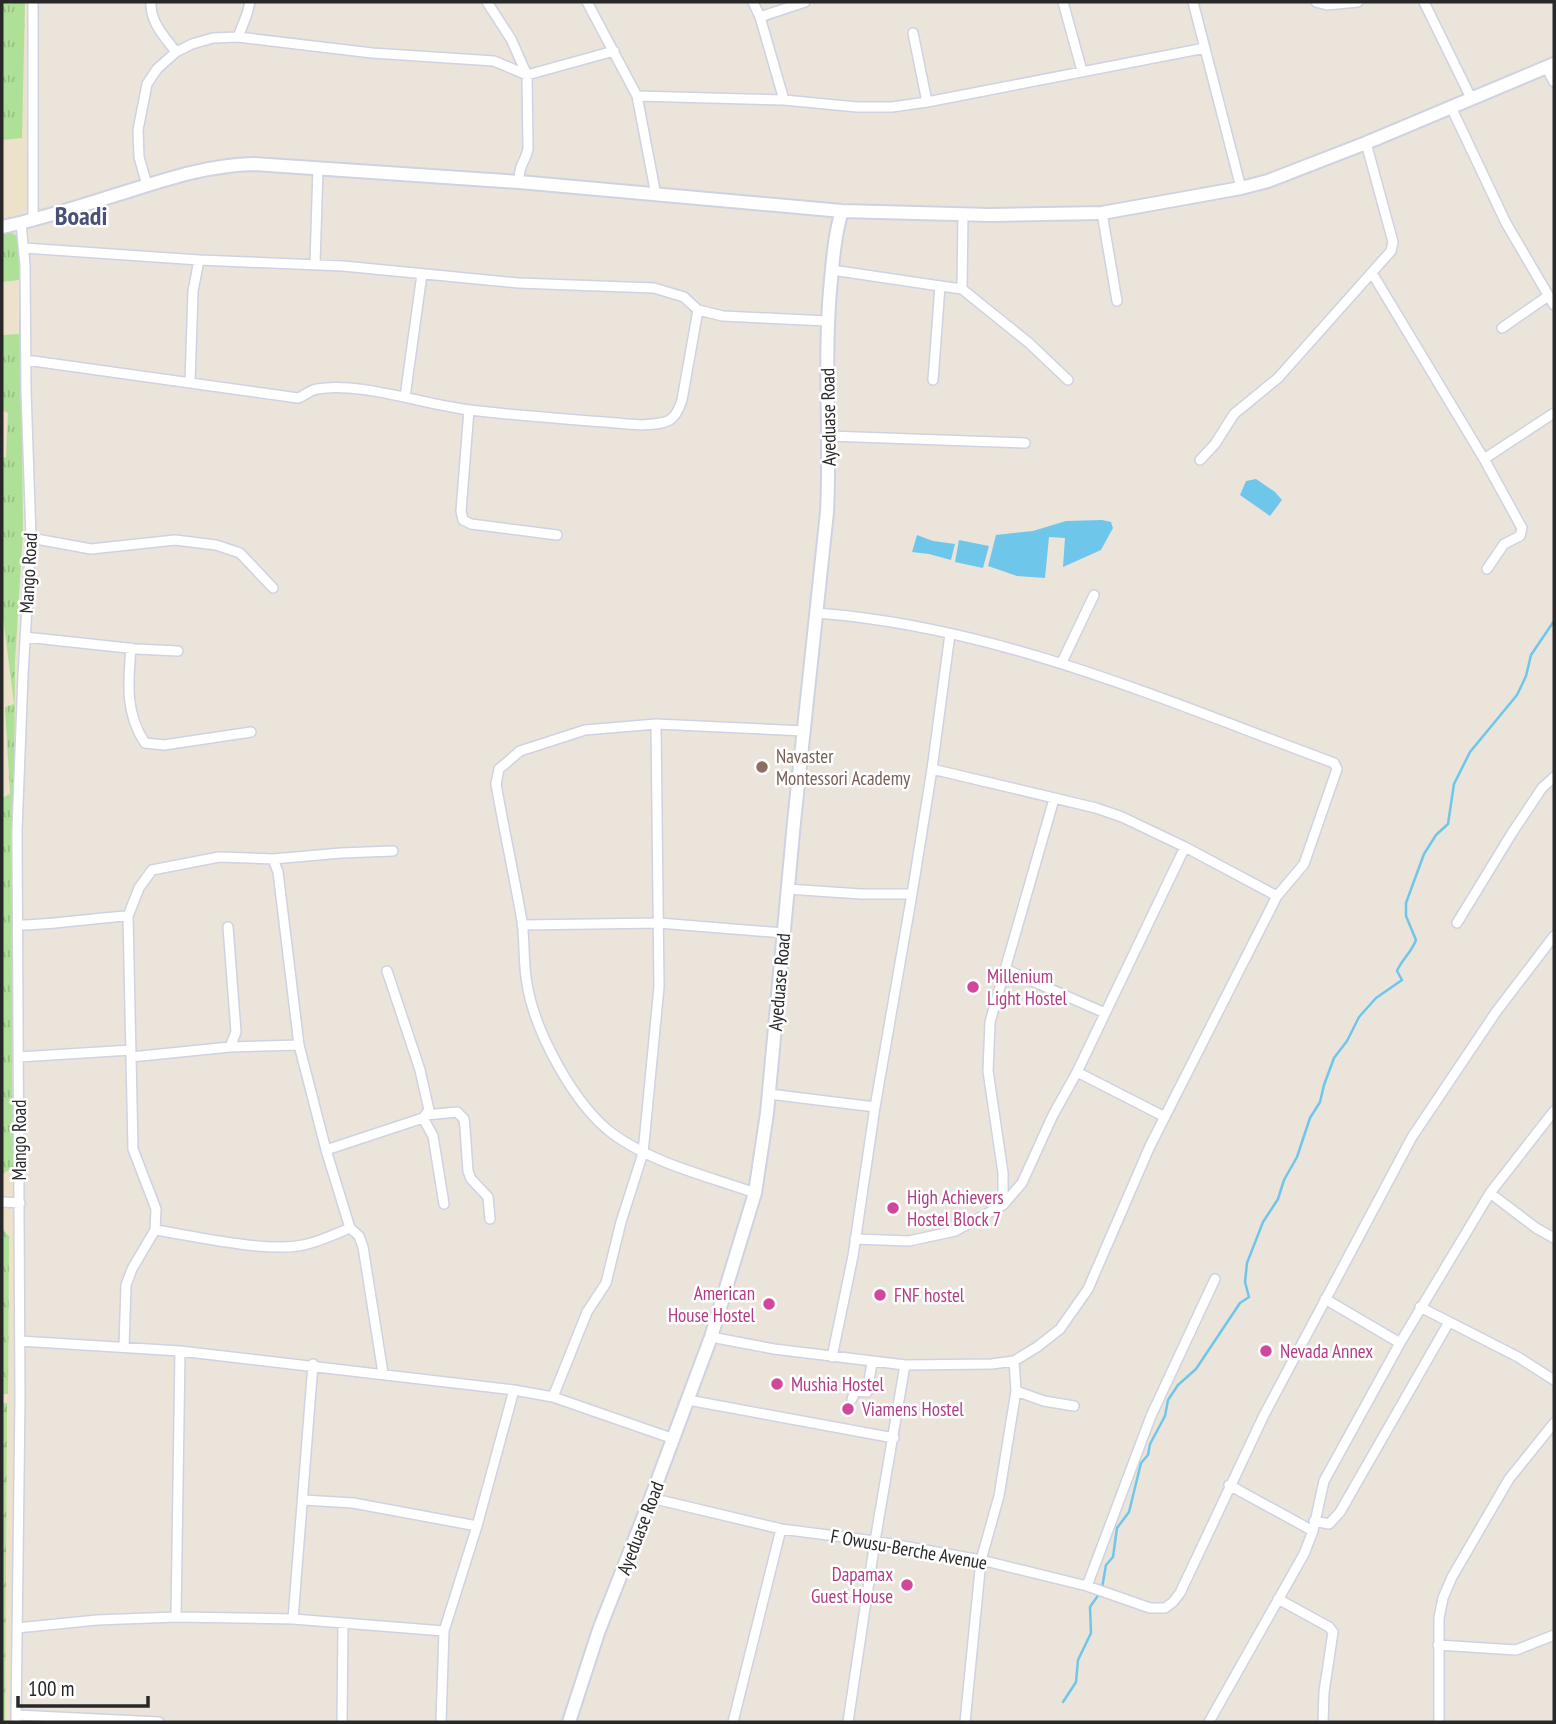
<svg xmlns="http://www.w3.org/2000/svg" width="1556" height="1724" font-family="'PT Sans Narrow',sans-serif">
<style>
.education{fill:#ece2c9}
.grass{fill:url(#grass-tufts)}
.forest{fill:url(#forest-firs)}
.water{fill:#6ec7eb}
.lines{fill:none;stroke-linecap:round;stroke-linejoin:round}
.stream{stroke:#6ec7eb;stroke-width:2.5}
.street-casing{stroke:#cfd2e1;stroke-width:12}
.secondary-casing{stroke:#cfd2e1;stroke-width:16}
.street{stroke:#fff;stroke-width:9}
.secondary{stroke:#fff;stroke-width:12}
.education-dot{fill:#8d6e63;stroke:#fff;stroke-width:2.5}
.hotel-dot{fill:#d1479c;stroke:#fff;stroke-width:2.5}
.labels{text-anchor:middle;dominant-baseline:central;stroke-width:5;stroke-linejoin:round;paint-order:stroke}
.street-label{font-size:19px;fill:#282828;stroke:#fff}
.education-label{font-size:19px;fill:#785e54;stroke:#fff;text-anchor:start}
.hotel-label{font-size:19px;fill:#b23c85;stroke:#fff;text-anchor:start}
.district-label{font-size:26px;font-weight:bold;fill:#4a5178;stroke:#fff}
</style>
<defs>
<pattern id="grass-tufts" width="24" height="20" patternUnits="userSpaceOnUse" patternTransform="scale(1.75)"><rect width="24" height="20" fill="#aee197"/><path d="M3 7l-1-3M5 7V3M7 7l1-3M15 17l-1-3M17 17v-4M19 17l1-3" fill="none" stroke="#96c182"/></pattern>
<pattern id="forest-firs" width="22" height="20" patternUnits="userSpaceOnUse" patternTransform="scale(1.75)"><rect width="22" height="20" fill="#aee197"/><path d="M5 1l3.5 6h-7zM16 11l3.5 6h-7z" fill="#96c182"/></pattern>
</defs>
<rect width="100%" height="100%" fill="#ebe4da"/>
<path class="education" d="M2,2H25L27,210L18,213L17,1277L12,1722H2Z"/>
<path class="grass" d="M2,2H25L22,138L2,140Z
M7,231L16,235L20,245L23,532L15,661L12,1077L14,1167L2,1174V798L10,794L5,707L14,704L2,609V458L6,457L8,413L2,410V335L19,334V280L2,282V232Z
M2,1227L9,1237L8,1394H2Z"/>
<path class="forest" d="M2,1403H7L5,1722H2Z"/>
<path class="water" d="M1256,479L1275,492L1282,500L1270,516L1240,495L1246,481Z
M1102,520L1111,522L1113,528L1101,550L1063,567L1065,538L1049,537L1045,578L1017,576L988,566L996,535L1033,531L1066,521Z
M917,535L933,541L955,544L951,560L929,554L912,552Z
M959,540L989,546L983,568L955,562Z"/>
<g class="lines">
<path class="stream" d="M1102,1588L1106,1565L1113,1557L1117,1528L1129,1512L1141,1463L1148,1455L1150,1444L1165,1416L1168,1400L1178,1385L1196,1369L1240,1303L1249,1297L1245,1282L1247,1263L1263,1222L1278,1199L1284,1180L1297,1157L1310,1118L1320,1102L1324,1085L1334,1058L1347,1041L1359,1017L1376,998L1402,980L1397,971C1402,959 1411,953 1416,940L1406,916V903L1424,854L1436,835L1448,824L1454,784L1470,752L1517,695L1526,676L1531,655L1554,621
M1063,1702L1076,1682L1078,1660L1091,1633L1090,1607L1099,1594"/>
<g class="street-casing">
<path id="street" d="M33,2V220
M151,2C150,22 164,36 176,52
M487,2L511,39L527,75L528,149C525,164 519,162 519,182
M587,2L637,96L656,195
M753,2L760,17L784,100
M1063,2L1082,71
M1193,2L1241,188
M1316,2L1327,5L1358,2
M1424,2L1471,98
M760,17L805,2
M913,33L927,102
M238,37L247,14L250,2
M1546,67L1554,82
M637,96L784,100L857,107H892L927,102L1205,48
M1451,107L1506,223L1554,305
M147,185L139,157L138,130L147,84L157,69L176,52L192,44L213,38L238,37L372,53L494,61L527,75L614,51
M1102,213L1117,301
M963,215L962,289L1029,343L1068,380
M24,248L199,260L343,266L518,283L654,288L684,297L698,310L723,316L827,321
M315,264L318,168
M832,270L940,286
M1372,273L1484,459L1522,528L1520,536L1504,544L1487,569
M1502,328L1548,296
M26,360L298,398C304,396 310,390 317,389C358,381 426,405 470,410C527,417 584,420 641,425C666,423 674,425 682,400L698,310
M933,380L940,286L962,289
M190,382L193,291L199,260
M405,397L422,274
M469,410L461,511L463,520L471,524L557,535
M829,436L1025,443
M1484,459L1554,413
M1200,460L1215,444L1234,414L1278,378L1391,251L1393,242L1366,143
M31,538L91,549L175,540L216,545L240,553L273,588
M25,637L137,649L178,651
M131,648C128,683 125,713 145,743L164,745L251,732
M1062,662L1094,595
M932,769L1096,808L1122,817L1185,847L1277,896
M273,859L278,872L299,1045L326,1150L350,1228L359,1236L363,1247L383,1373
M787,889L861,894H912
M1457,923L1512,833L1542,788L1554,777
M18,925C55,925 91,918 128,916
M522,925L659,923L784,933
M228,927L236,1032L230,1047
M1005,969L1105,1013
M19,1057L131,1050
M131,1057L230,1047L299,1045
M1077,1072L1165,1117
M769,1094L875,1107
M426,1115L457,1112L464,1119L465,1128L468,1171L471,1179L488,1197L490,1219
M423,1118L433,1136L444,1204
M326,1150L423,1118L429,1110L420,1070L387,971
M755,1193C708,1176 654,1164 613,1134C574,1105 535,1032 527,984C523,963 525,941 522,921C514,875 504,830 496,784L499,769L520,751L585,730L656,724L804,731
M1490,1193L1536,1228L1554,1238
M2,1202L20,1203
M1003,1205V1173L988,1071L990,1022L1054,799
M155,1230C194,1236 267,1253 303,1245C319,1242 335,1234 350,1228
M855,1239L909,1241L955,1231L1003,1205L1022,1183L1053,1115L1077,1072L1185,847
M1325,1299L1400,1343
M1420,1307L1518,1357L1554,1380
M711,1337L774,1349L905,1365L992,1364L1014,1361L1037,1347L1060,1329L1088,1289L1150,1146L1277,896L1304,864L1337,769L1334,763C1166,701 997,626 816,613
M20,1341L180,1351L514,1390L553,1397L674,1439
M124,1346L126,1285L132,1269L155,1230L156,1209L133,1149L128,916L139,888L152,870L219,857L273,859L341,853L393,851
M832,1357L853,1256L875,1107L912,894L932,769L950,634
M1016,1391L1044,1401L1074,1406
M553,1397L587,1312L606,1283L621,1222L643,1153L659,987L656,724
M852,1399L855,1391L867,1392L872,1363
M688,1400L894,1438
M1229,1485L1313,1531
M651,1498L781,1529L875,1541L981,1560L1087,1586L1150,1608H1165L1173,1602L1180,1593L1264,1415L1412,1137L1496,1012L1554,936
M304,1500L353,1503L477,1526
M1314,1521L1329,1524L1340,1512L1449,1322
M1087,1586L1151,1416L1215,1279
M1278,1599L1329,1627L1333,1632L1324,1692L1323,1722
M176,1617L180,1351
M293,1619L313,1364
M17,1628L97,1620L176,1617L293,1619L444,1631
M1438,1645L1516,1650L1554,1635
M16,1715L159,1722
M16,1722L20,1398L17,831L23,675L31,538L26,391L25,265L21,223
M342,1722L343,1624
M441,1722L444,1631L477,1526L514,1390
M733,1722L781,1529
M848,1722L875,1541L905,1365
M965,1722L981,1560L999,1496L1016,1391L1014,1361
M1209,1722L1304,1554L1313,1531L1324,1481L1400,1343L1490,1193L1554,1111
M1439,1722V1618L1443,1598L1452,1577L1509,1479L1554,1423"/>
</g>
<g class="secondary-casing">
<path id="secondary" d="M2,227C46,218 89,203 132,190C173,177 211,165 254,164L519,182L842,211L990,215L1102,213L1241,188L1268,181L1366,143L1554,64
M569,1722L599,1630L651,1498L711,1337L755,1193L767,1113L794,822L827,512C831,435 823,357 831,280C833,258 835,233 842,211"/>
</g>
<use href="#street" class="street"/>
<use href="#secondary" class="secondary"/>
</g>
<circle class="education-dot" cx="762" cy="767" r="7"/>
<g class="hotel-dot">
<circle cx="973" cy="987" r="7"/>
<circle cx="893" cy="1208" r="7"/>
<circle cx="880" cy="1295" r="7"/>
<circle cx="769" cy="1304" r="7"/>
<circle cx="1266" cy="1351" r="7"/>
<circle cx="777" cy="1384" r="7"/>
<circle cx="848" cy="1409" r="7"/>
<circle cx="907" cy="1585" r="7"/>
</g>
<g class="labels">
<g class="street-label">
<text transform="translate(828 417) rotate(-91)">Ayeduase Road</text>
<text transform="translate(28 573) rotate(-87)">Mango Road</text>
<text transform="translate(779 982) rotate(-85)">Ayeduase Road</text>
<text transform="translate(19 1140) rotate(-90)">Mango Road</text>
<text transform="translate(640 1528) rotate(-69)">Ayeduase Road</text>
<text transform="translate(909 1549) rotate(10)">F Owusu-Berche Avenue</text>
</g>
<g class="education-label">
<text x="776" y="756">Navaster<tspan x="776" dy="22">Montessori Academy</tspan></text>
</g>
<g class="hotel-label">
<text x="987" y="976">Millenium<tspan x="987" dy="22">Light Hostel</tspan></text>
<text x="907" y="1197">High Achievers<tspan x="907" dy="22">Hostel Block 7</tspan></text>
<text x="755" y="1293" text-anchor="end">American<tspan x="755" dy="22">House Hostel</tspan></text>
<text x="894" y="1295">FNF hostel</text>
<text x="1280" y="1351">Nevada Annex</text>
<text x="791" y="1384">Mushia Hostel</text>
<text x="862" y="1409">Viamens Hostel</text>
<text x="893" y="1574" text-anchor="end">Dapamax<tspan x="893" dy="22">Guest House</tspan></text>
</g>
<g class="district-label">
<text x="81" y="215">Boadi</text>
</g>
</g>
<rect width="1556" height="1724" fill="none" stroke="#282828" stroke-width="7"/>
<path d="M18 1696v10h130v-10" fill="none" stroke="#282828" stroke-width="3.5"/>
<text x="28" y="1696" font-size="21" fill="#282828" stroke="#ffffff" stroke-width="5" paint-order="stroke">100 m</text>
</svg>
